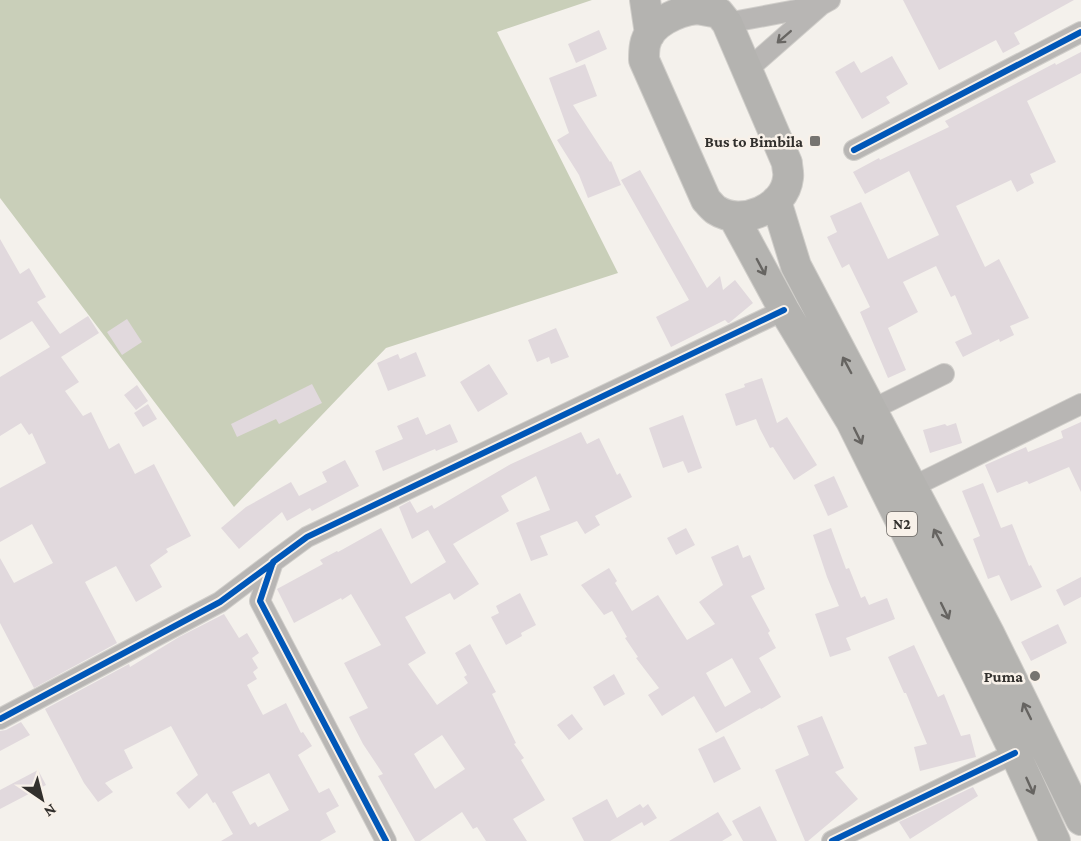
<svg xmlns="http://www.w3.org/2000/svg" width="1081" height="841" font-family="'Crimson Pro',serif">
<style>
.forest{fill:#c9cfb9}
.building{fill:#e1d9dd;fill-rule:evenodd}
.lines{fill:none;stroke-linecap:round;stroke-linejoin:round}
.minor-casing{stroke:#d0ceca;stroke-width:22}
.highway-casing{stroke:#d0ceca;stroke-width:32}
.minor{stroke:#b8b6b4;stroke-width:20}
.highway{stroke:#b4b3b0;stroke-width:30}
.cycleway-casing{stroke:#f8f1e9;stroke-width:10}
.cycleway{stroke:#0057b8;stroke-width:6}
.oneway{stroke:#686663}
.oneway2{stroke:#666461}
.poi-dot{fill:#767470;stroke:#f8f1e9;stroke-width:2}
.labels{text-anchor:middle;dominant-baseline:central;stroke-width:5;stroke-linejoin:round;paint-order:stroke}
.shield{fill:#f8f1e9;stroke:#6d6a65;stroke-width:1.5}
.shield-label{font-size:15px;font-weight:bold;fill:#32302d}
.poi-label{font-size:16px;font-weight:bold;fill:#32302d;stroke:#f8f1e9;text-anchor:end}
</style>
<rect width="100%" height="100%" fill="#f4f1ec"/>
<path class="forest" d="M0,0H592L497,32L618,273L386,348L234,507L0,198Z"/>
<path class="building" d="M903,0H1074L1014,33L1020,44L1003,53L996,40L939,70Z
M599,30L607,49L576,63L568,44Z
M1081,52V73L1027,101L1056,162L1030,174L1034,183L1017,192L1011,180L956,206L985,267L999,259L1029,318L1010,326L1014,335L1000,342L999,339L963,357L955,342L972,334L955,295L951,297L936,266L903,282L918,312L888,328L906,370L888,378L860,312L870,307L849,264L842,268L827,237L837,232L830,216L861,202L888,259L939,235L909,171L865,194L853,172L879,158L880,160L949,127L945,121L1055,63L1056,65Z
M892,56L908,84L886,97L890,103L862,119L835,72L854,61L861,73Z
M585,64L597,96L573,105L610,162L611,161L621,185L588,198L579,175L557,140L569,133L549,78Z
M640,170L707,288L720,276L723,290L735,280L753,303L729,323H728L725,320L671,347L656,317L689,300L621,180Z
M0,239L20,274L29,268L46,297L37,302L60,334L88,316L99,333L61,357L79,382L65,391L83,416L91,412L109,449L119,443L135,474L154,464L191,536L166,549L168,552L150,565L162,587L136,602L116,566L85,582L117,643L34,688L0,623V558L14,583L53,563L32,524L0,542V488L46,463L32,433L29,435L21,423L0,436V377L50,347L32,321L0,340Z
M127,319L142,342L122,355L107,332Z
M556,328L569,357L551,364L549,357L537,362L528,340Z
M416,352L426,376L388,391L377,363L398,354L400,359Z
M489,364L508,394L478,412L460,382Z
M762,378L777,423L787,417L817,465L794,480L773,447L770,448L760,429L756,419L736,426L725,394L745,387L744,384Z
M312,384L322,403L279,424L276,419L237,437L231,424Z
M137,385L148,401L136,410L124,395Z
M148,404L157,419L143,427L134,413Z
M683,415L702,468L688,473L683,461L663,468L649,428Z
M418,417L426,435L450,424L458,442L436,451L435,449L383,471L375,451L403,439L397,426Z
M1081,422V492L1069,467L1029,484L1027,481L997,493L985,465L1026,447L1028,452L1063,438L1061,431Z
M956,423L962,443L930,453L923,430L945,424L947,426Z
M581,432L587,444L599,438L617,475L620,473L632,497L595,516L600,525L585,534L577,521L540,536L548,555L531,561L516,523L550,510L536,476L501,496L509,511L453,544L479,584L454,600L450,593L405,617L426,653L408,664L437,705L468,683L464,677L467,675L455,653L470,644L496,692L492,694L516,743L514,744L524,758L521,760L545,800L513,819L527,841H486L477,827L473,829L462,812L420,841H415L378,776L383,774L363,744L349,717L368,708L344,663L381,645L351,594L342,600L341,598L294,623L277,589L323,564L320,560L337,551L338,552L381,528L411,584L446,562L428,530L412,539L399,507L410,501L417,513L432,505L434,509L511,464ZM442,735L465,769L435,789L414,754Z
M345,460L359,486L312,511L310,508L287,521L282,512L239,549L221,528L246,507L291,482L299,496L327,482L322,472Z
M834,476L848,507L828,516L814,485Z
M983,483L1001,528L1012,524L1029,566L1031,565L1042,587L1011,601L999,575L988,579L973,539L980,536L962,491Z
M686,528L695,545L676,555L667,538Z
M831,528L846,569L849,568L861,598L865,596L869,605L887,598L895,619L846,638L851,650L830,657L815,614L839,606L827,577L813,535Z
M738,545L743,558L750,555L765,589L751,596L770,631L768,633L776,648L759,658L781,697L761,709L760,708L716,733L694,696L662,716L648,695L659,688L636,658L638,657L625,638L627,637L612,611L604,615L581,585L609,568L617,581L615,583L632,611L658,595L687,640L715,624L699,602L723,585L711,557ZM732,658L751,692L725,707L706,673Z
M1081,577V597L1064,606L1056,590Z
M520,593L536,625L521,633L522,636L506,645L491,617L499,613L496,606Z
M224,614L239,638L247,633L259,653L252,658L258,668L253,672L257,679L247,685L263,715L286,703L301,733L303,732L312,746L298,755L319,793L329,788L339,806L326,813L336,832L320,841H221L233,834L215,802L213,803L207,793L189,809L176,793L198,775L171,726L124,750L133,768L105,783L113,792L98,802L84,783L45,709L129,664L130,667L179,637ZM269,773L289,810L258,827L255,822L250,825L232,792Z
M1058,624L1067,643L1031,661L1021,642Z
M914,645L938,697L944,694L961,736L970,734L976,757L920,771L914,747L927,744L906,693H904L888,657Z
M614,674L625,694L604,706L593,687Z
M572,714L583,729L569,740L557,725Z
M822,716L844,768L835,772L858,799L808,841H805L775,770L809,755L797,726Z
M21,722L30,735L0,751V731L6,730Z
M724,736L741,769L714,783L698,749Z
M38,770L46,785L0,809V790Z
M973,787L978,796L910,839L899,822Z
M607,799L617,818L640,804L643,808L648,804L657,818L644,826L642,822L610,841H584L572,818Z
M760,806L777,841H743L732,821Z
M718,812L732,835L722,841H669Z"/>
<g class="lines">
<g class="minor-casing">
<path id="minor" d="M727,23L818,6
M747,70L821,5L830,0
M854,150L1081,32
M871,410L944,374
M912,487L1081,404
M0,719L220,602L273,562
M386,841L260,601L273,562L307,537L784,310
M832,841L1015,753"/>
</g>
<g class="highway-casing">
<path id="highway" d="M645,0L650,34
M697,9L719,13L727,23L787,163C787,168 789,173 788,178C785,208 742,227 716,210C713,208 709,203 706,200L644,60C644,55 644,50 645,45C649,23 678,11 697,9Z
M776,201L796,266L990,635L1081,820
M733,216L784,310L851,421L979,679L1015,753L1055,841"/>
</g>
<use href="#minor" class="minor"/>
<use href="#highway" class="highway"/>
<g class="cycleway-casing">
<path id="cycleway" d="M854,150L1081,32
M0,719L220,602L273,563
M386,841L260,601L273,562L307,537L784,310
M832,841L1015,753"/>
</g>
<use href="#cycleway" class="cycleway"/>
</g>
<defs><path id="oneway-shaft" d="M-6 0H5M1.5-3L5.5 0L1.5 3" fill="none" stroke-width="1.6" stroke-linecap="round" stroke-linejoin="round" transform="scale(1.5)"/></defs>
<use class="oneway" href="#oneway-shaft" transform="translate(784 37) rotate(139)"/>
<g class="oneway2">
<use href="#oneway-shaft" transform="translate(761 267) rotate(62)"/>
<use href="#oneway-shaft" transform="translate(847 365) rotate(-118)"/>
<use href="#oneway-shaft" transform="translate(858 436) rotate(64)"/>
<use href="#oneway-shaft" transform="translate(938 537) rotate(-118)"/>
<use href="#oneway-shaft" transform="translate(945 611) rotate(64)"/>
<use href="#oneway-shaft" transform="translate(1027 711) rotate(-116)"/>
<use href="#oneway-shaft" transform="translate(1030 786) rotate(66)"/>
</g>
<g class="poi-dot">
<rect x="809" y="135" width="12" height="12" rx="3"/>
<circle cx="1035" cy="676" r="6"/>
</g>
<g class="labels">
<rect class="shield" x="887" y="512" width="30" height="24" rx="4.5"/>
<g class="shield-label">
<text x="902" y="524">N2</text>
</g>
<g class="poi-label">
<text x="803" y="141">Bus to Bimbila</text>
<text x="1023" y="676">Puma</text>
</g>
</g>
<g transform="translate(42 799) rotate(145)" stroke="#f8f1e9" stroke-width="4.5" paint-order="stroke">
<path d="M0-4.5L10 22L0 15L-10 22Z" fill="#32302d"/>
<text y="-9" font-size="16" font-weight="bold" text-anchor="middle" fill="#32302d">N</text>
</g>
</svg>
